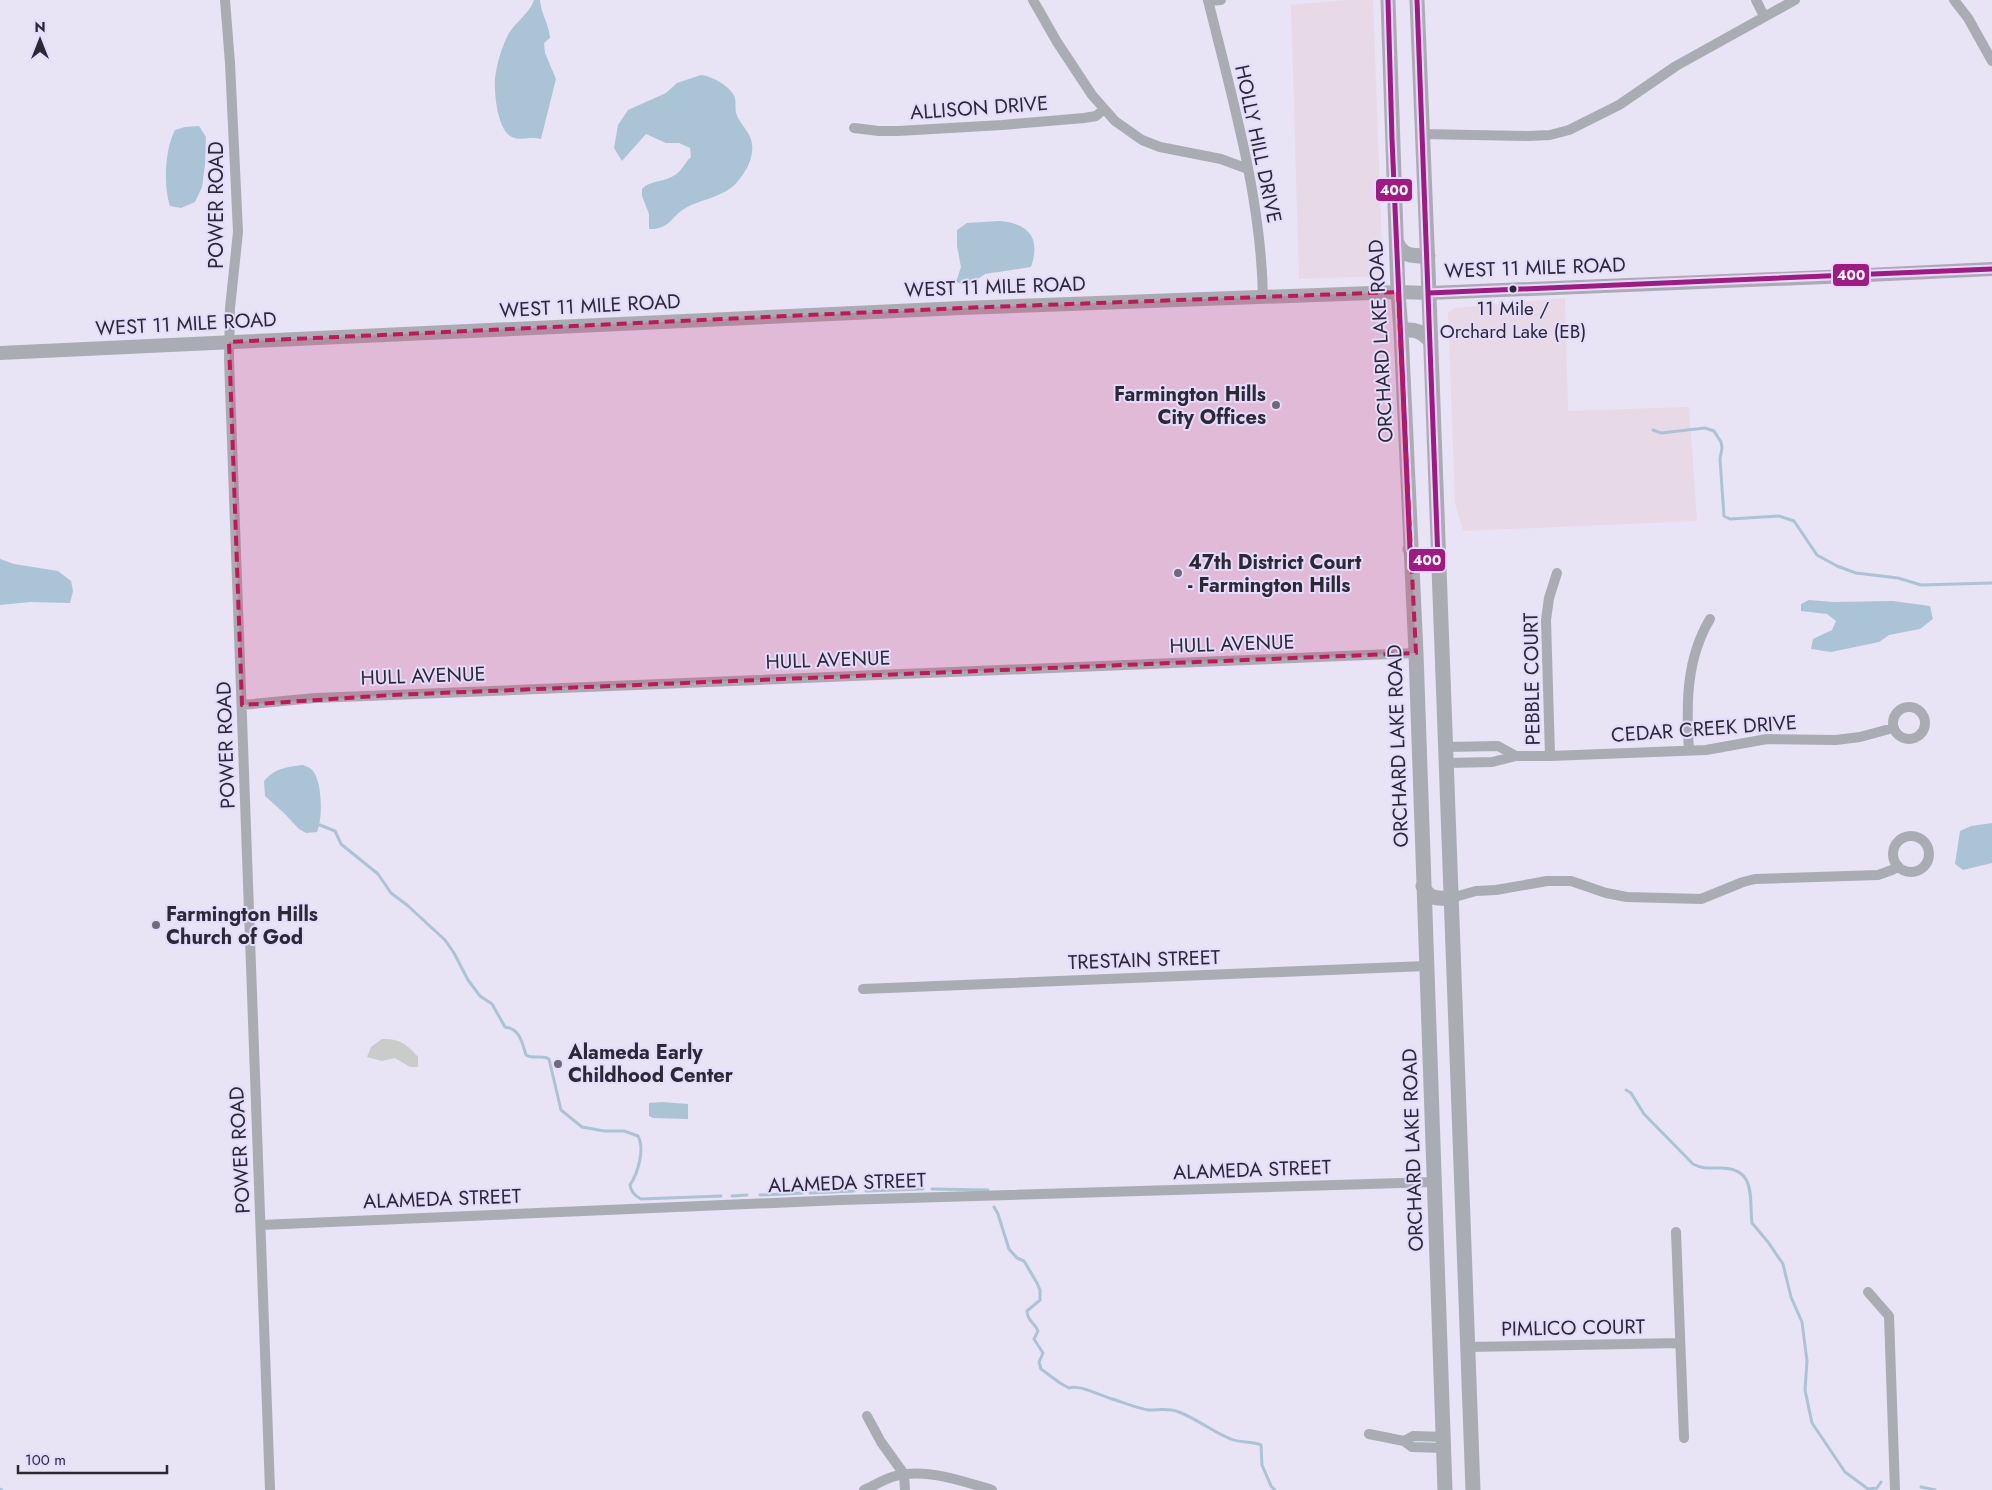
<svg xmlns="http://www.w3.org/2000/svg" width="1992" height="1490" font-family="Jost,sans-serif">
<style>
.commercial{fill:#e8d9e6}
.green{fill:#c9ccc9}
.water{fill:#abc4d5}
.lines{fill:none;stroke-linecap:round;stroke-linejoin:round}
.stream{stroke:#abc4d5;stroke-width:3}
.minor{stroke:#aaacb4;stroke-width:10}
.tertiary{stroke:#aaacb4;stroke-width:14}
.secondary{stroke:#aaacb4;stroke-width:15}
.bus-1-casing{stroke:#e4dcfc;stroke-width:9}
.bus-1{stroke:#a31984;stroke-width:5}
.marked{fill:#c2185b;fill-opacity:0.2;stroke:#c2185b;stroke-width:4;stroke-dasharray:10 6;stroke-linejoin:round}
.bus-dot{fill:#2c2935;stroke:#e4dcfc;stroke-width:2}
.poi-dot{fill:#6e6a78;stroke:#e4dcfc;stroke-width:2}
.labels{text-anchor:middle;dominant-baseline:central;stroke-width:4;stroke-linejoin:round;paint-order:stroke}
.bus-label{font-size:19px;fill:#2c2935;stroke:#e4dcfc}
.street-label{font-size:20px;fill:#2c2935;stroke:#e4dcfc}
.poi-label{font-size:20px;font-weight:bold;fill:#2c2935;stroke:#e4dcfc;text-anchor:start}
.line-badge{stroke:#e4dcfc;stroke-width:2}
.badge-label{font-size:14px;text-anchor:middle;font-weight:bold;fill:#fff}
</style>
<rect width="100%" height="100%" fill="#e8e3f5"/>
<path class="commercial" d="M1346,0H1373L1383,276L1299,279L1291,5Z
M1565,298L1568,411L1689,407L1697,521L1463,531L1455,503L1448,312L1456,308Z"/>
<path class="green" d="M382,1039C399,1038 408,1045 418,1057V1067H410L395,1058L382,1061L367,1057L371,1047Z"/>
<path class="water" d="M534,0H540C541,14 549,24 550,38L544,43L545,53L556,79L541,139C531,136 519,142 510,136C497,127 494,92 495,78C497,63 502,46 509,33C516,22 531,11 534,0Z
M701,75C712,76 732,87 735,98C736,103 735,108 736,113C738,120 744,126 748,133C758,149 749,168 738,181C726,197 700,199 684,209C671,217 669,230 649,229V214L642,196V189C650,180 665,182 675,175C682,171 685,162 691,157L690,148L679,143H666L646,134L622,161L614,148L618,125L628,110L666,93L677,83Z
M199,126L206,137L205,165L202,187L195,202L181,208L170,206C163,185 165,149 175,130L185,127Z
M999,221C1029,223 1041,238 1031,267L985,274L975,281L965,285L956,282L961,267L957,246V230L967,223Z
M0,559L14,564L58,571L71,581L73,591L70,603L30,602L0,605Z
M1809,600L1833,602L1893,601L1930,606L1933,619L1920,629L1889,635L1879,642L1831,652L1811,649L1813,639L1832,630L1836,621L1827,614L1801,611V604Z
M303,765C305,766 308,767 310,768C323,777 323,819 317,832L306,833L299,829L284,813L265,796L264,781C275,768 287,767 303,765Z
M1992,823V863L1963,870L1955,864L1960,831L1971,826Z
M662,1102L688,1104V1119L653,1118L649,1116V1103Z"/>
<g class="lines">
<path class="stream" d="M1653,430L1661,433L1705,428L1714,431L1721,442L1722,448L1720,459L1724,516L1730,519L1779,516L1794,521L1817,555L1837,566L1856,573L1898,578L1921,585L1992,583
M320,825L335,831L341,844L378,874L391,893L407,905L445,940L454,953L468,980L480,996L492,1004L505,1027C520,1029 522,1042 526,1055C534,1060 542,1054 549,1059L561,1110L582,1127L604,1131H624L638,1136C645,1149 638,1173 630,1185C631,1192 635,1196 641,1199L721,1196
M1626,1090L1631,1093L1644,1114L1693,1164C1702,1169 1710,1168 1720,1168C1757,1168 1749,1198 1752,1223L1768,1242L1783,1264L1791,1297L1802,1322L1807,1361L1805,1390L1812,1423L1845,1472L1868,1489L1877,1488L1881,1482
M932,1189L988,1190
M866,1191L923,1189
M810,1193L854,1191
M760,1195L802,1193
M732,1196L747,1195
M994,1207L998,1214L1009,1249L1017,1258L1024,1261L1037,1283L1040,1290V1300L1027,1311C1027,1321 1035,1323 1038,1331L1034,1339L1043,1353L1039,1362L1041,1369L1060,1383L1069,1388C1079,1384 1101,1396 1112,1399C1122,1402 1140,1409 1149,1410C1160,1410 1169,1408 1179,1412C1197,1419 1213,1432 1231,1439C1240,1443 1251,1441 1261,1445L1262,1465L1271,1486L1275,1490
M1921,1487L1935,1490
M0,1489L2,1490"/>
<path class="minor" d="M225,0L230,63L238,232L230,308L229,359L270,1490
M1033,0L1057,42L1092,95L1115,121L1142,140L1160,147L1221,159L1248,169
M1208,0C1232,98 1261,195 1263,297
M1756,0L1764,16
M1954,0L1968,18L1992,61
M1208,1L1221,0
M854,128L879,131H898L1002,125L1084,118L1096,116L1104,109
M1421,134L1529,136L1550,135L1569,130L1619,105L1676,66L1795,0
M242,705L315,698L392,695L1416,653
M1893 723a16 16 0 1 1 32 0a16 16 0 1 1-32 0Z
M1445,747L1498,746L1516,756
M1689,750C1686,705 1686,659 1710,619
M1550,756L1546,620L1549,598L1557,573
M1446,763L1492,762L1516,756H1550L1706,750L1767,739L1836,740L1860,737L1893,728
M1893 854a18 18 0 1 1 36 0a18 18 0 1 1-36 0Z
M1451,898L1476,891L1496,890L1547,881H1571L1606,893L1627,897L1701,899L1743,882L1755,879L1878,875L1892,870L1898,866
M863,989L1426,966
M261,1225L841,1200L1434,1182
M1676,1232L1684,1438
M1868,1292L1889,1316L1895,1490
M1467,1347L1680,1343
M867,1416L881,1442L904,1474L905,1490
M1369,1434L1404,1441L1412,1447L1444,1448
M1404,1441L1413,1436L1444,1437
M864,1490C873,1486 883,1480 892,1477C925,1467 962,1481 992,1490"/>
<path class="tertiary" d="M0,353L961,308L1398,292L1429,293L1826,277L1992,269"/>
<path class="secondary" d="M1388,0L1398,292L1401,331L1416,653L1445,1490
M1417,0L1428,269L1473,1490
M1397,243C1404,257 1413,256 1428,256
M1401,331C1415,328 1423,332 1431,342
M1410,549C1417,561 1426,561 1438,560
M1423,886C1428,899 1438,899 1451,898"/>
<g class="bus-1-casing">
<path id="bus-1" d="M1388,0L1392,139L1410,549C1417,560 1426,561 1438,560L1417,0
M1429,293L1992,269"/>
</g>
<use href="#bus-1" class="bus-1"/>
</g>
<path class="marked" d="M1398,292L1416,653L392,695L242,705L229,342L961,308Z"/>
<circle class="bus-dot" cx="1513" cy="289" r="4.5"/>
<g class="poi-dot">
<circle cx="1276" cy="405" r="5"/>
<circle cx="1178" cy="573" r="5"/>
<circle cx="156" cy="925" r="5"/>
<circle cx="558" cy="1064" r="5"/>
</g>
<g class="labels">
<g class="bus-label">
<text x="1513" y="308">11 Mile /<tspan x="1513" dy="23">Orchard Lake (EB)</tspan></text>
</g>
<g class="street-label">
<text transform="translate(979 108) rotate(-4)">ALLISON DRIVE</text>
<text transform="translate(1258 144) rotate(78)">HOLLY HILL DRIVE</text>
<text transform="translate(216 205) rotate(-90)">POWER ROAD</text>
<text transform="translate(1535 268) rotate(-2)">WEST 11 MILE ROAD</text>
<text transform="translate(995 287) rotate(-2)">WEST 11 MILE ROAD</text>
<text transform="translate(590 306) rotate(-3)">WEST 11 MILE ROAD</text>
<text transform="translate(186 324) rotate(-3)">WEST 11 MILE ROAD</text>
<text transform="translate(1381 341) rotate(-93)">ORCHARD LAKE ROAD</text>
<text transform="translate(1232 644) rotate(-2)">HULL AVENUE</text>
<text transform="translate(828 660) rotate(-2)">HULL AVENUE</text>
<text transform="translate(423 676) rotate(-2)">HULL AVENUE</text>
<text transform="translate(1532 679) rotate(-91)">PEBBLE COURT</text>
<text transform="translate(1704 729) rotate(-4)">CEDAR CREEK DRIVE</text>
<text transform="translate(226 745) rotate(-92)">POWER ROAD</text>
<text transform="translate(1398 746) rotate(-92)">ORCHARD LAKE ROAD</text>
<text transform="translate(1144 960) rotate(-2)">TRESTAIN STREET</text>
<text transform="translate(240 1150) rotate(-93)">POWER ROAD</text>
<text transform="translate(1413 1150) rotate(-92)">ORCHARD LAKE ROAD</text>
<text transform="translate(1252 1170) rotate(-2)">ALAMEDA STREET</text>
<text transform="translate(847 1183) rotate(-2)">ALAMEDA STREET</text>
<text transform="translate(442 1199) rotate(-2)">ALAMEDA STREET</text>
<text transform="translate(1573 1328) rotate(-1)">PIMLICO COURT</text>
</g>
<g class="poi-label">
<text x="1266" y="394" text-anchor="end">Farmington Hills<tspan x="1266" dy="23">City Offices</tspan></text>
<text x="1188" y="562">47th District Court<tspan x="1188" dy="23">- Farmington Hills</tspan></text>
<text x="166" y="914">Farmington Hills<tspan x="166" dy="23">Church of God</tspan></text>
<text x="568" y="1052">Alameda Early<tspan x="568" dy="23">Childhood Center</tspan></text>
</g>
</g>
<g class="line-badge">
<rect x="1375" y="178" width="38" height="24" rx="5" fill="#a31984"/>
<rect x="1832" y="263" width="38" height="24" rx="5" fill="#a31984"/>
<rect x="1408" y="548" width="38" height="24" rx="5" fill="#a31984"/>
</g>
<g class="badge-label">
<text x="1394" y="195">400</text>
<text x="1851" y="280">400</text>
<text x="1427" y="565">400</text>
</g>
<g transform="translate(40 40)" stroke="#e4dcfc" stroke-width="4" paint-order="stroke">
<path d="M0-4L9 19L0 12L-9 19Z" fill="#2c2935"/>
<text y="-8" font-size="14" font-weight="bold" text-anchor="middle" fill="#2c2935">N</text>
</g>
<path d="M18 1465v8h149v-8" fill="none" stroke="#2c2935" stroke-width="2.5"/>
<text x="25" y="1465" font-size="15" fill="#2c2935" stroke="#e4dcfc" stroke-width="4" paint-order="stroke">100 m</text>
</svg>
